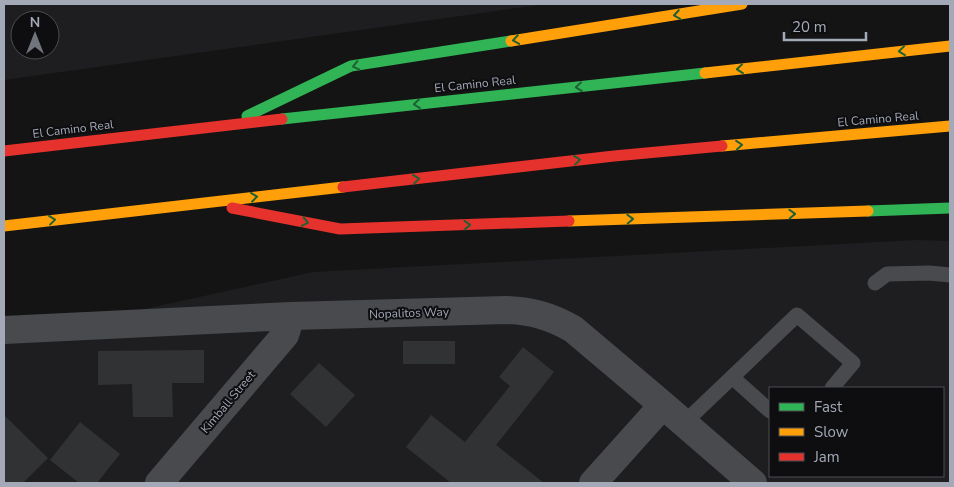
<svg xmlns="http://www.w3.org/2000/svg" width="954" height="487" font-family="'Nunito Sans',sans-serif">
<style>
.built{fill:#1e1e20;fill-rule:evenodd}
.building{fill:#313234}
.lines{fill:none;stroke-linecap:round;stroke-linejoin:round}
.lane{stroke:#484a4d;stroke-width:15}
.street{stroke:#484a4d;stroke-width:28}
.fast{stroke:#30b455;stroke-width:11}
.slow{stroke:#ff9f0a;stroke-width:11}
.jam{stroke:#e5322d;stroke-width:11}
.oneway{stroke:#1f6132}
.labels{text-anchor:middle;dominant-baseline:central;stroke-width:4;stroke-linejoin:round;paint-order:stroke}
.street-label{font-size:12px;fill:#a3a9b7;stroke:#0e0e10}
</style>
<rect width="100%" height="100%" fill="#141414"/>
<path class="built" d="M4,4H546L4,80ZM20,20H50V50H20Z
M916,240L950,241V483H4V340L313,272ZM770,388H943V476H770Z"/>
<path class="building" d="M403,341H455V364H403Z
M523,347L554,372L496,445L544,483H451L406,447L431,415L465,442L510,386L499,377Z
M204,350V383H172L173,417H133L132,384L98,385V351Z
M319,363L355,395L326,427L290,394Z
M4,415L48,458L23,483H4Z
M80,422L120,454L97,483H79L50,460Z"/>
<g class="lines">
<path class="lane" d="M875,283L887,274L929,273L950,275
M732,377L770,411
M684,423L797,315L853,363L832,388"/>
<path class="street" d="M4,330L291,316L506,310C532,311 550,316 573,329L663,405L753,483
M159,483L285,335L291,316
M593,483L663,405"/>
<path class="fast" d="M247,116L351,66L511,41
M282,119L705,73
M868,211L950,208"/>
<path class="slow" d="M511,41L742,4
M705,73L950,46
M722,146L950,126
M569,221L868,211
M4,226L343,187"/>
<path class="jam" d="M4,151L282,119
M343,187L614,156L722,146
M232,208L340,229L569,221"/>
</g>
<defs><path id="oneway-chevron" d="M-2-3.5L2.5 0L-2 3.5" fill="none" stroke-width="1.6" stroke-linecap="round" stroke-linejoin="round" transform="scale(1.25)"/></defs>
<g class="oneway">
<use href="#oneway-chevron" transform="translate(677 15) rotate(171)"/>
<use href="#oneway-chevron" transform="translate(516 40) rotate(171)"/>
<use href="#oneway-chevron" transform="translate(902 51) rotate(174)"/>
<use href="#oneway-chevron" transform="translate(356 66) rotate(167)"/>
<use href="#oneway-chevron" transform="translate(740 69) rotate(174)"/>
<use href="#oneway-chevron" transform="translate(579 87) rotate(174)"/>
<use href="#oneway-chevron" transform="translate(417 104) rotate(174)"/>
<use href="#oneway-chevron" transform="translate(739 145) rotate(-5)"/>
<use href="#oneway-chevron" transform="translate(577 160) rotate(-7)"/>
<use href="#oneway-chevron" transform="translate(416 179) rotate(-7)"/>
<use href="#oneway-chevron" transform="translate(254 197) rotate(-7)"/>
<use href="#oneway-chevron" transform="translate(792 214) rotate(-2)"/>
<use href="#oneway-chevron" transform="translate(630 219) rotate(-2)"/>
<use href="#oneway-chevron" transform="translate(52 220) rotate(-7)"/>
<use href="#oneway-chevron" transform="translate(305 222) rotate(11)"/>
<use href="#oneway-chevron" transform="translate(467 225) rotate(-2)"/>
</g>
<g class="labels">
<g class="street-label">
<text transform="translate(475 84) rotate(-6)">El Camino Real</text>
<text transform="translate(878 119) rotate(-5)">El Camino Real</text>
<text transform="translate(73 129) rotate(-7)">El Camino Real</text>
<text transform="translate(409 313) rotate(-2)">Nopalitos Way</text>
<text transform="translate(228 402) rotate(-50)">Kimball Street</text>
</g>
</g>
<rect width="954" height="487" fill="none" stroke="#a3a9b7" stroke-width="10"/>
<rect x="769" y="387" width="175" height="90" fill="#0e0e10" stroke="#4a4c53"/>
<rect x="779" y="403" width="25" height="8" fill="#30b455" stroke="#4a4c53"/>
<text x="814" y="412" font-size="15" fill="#a3a9b7">Fast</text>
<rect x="779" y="428" width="25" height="8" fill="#ff9f0a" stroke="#4a4c53"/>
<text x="814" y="437" font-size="15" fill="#a3a9b7">Slow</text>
<rect x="779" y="453" width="25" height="8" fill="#e5322d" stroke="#4a4c53"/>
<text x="814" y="462" font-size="15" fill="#a3a9b7">Jam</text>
<g transform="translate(35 35)"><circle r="24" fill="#0e0e10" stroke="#4a4c53"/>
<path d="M0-4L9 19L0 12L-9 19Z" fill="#71757e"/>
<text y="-8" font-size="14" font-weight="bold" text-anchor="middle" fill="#a3a9b7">N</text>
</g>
<path d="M784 32v8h82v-8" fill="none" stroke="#a3a9b7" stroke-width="2.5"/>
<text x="792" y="32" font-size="15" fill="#a3a9b7" stroke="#0e0e10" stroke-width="4" paint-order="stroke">20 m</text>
</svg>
